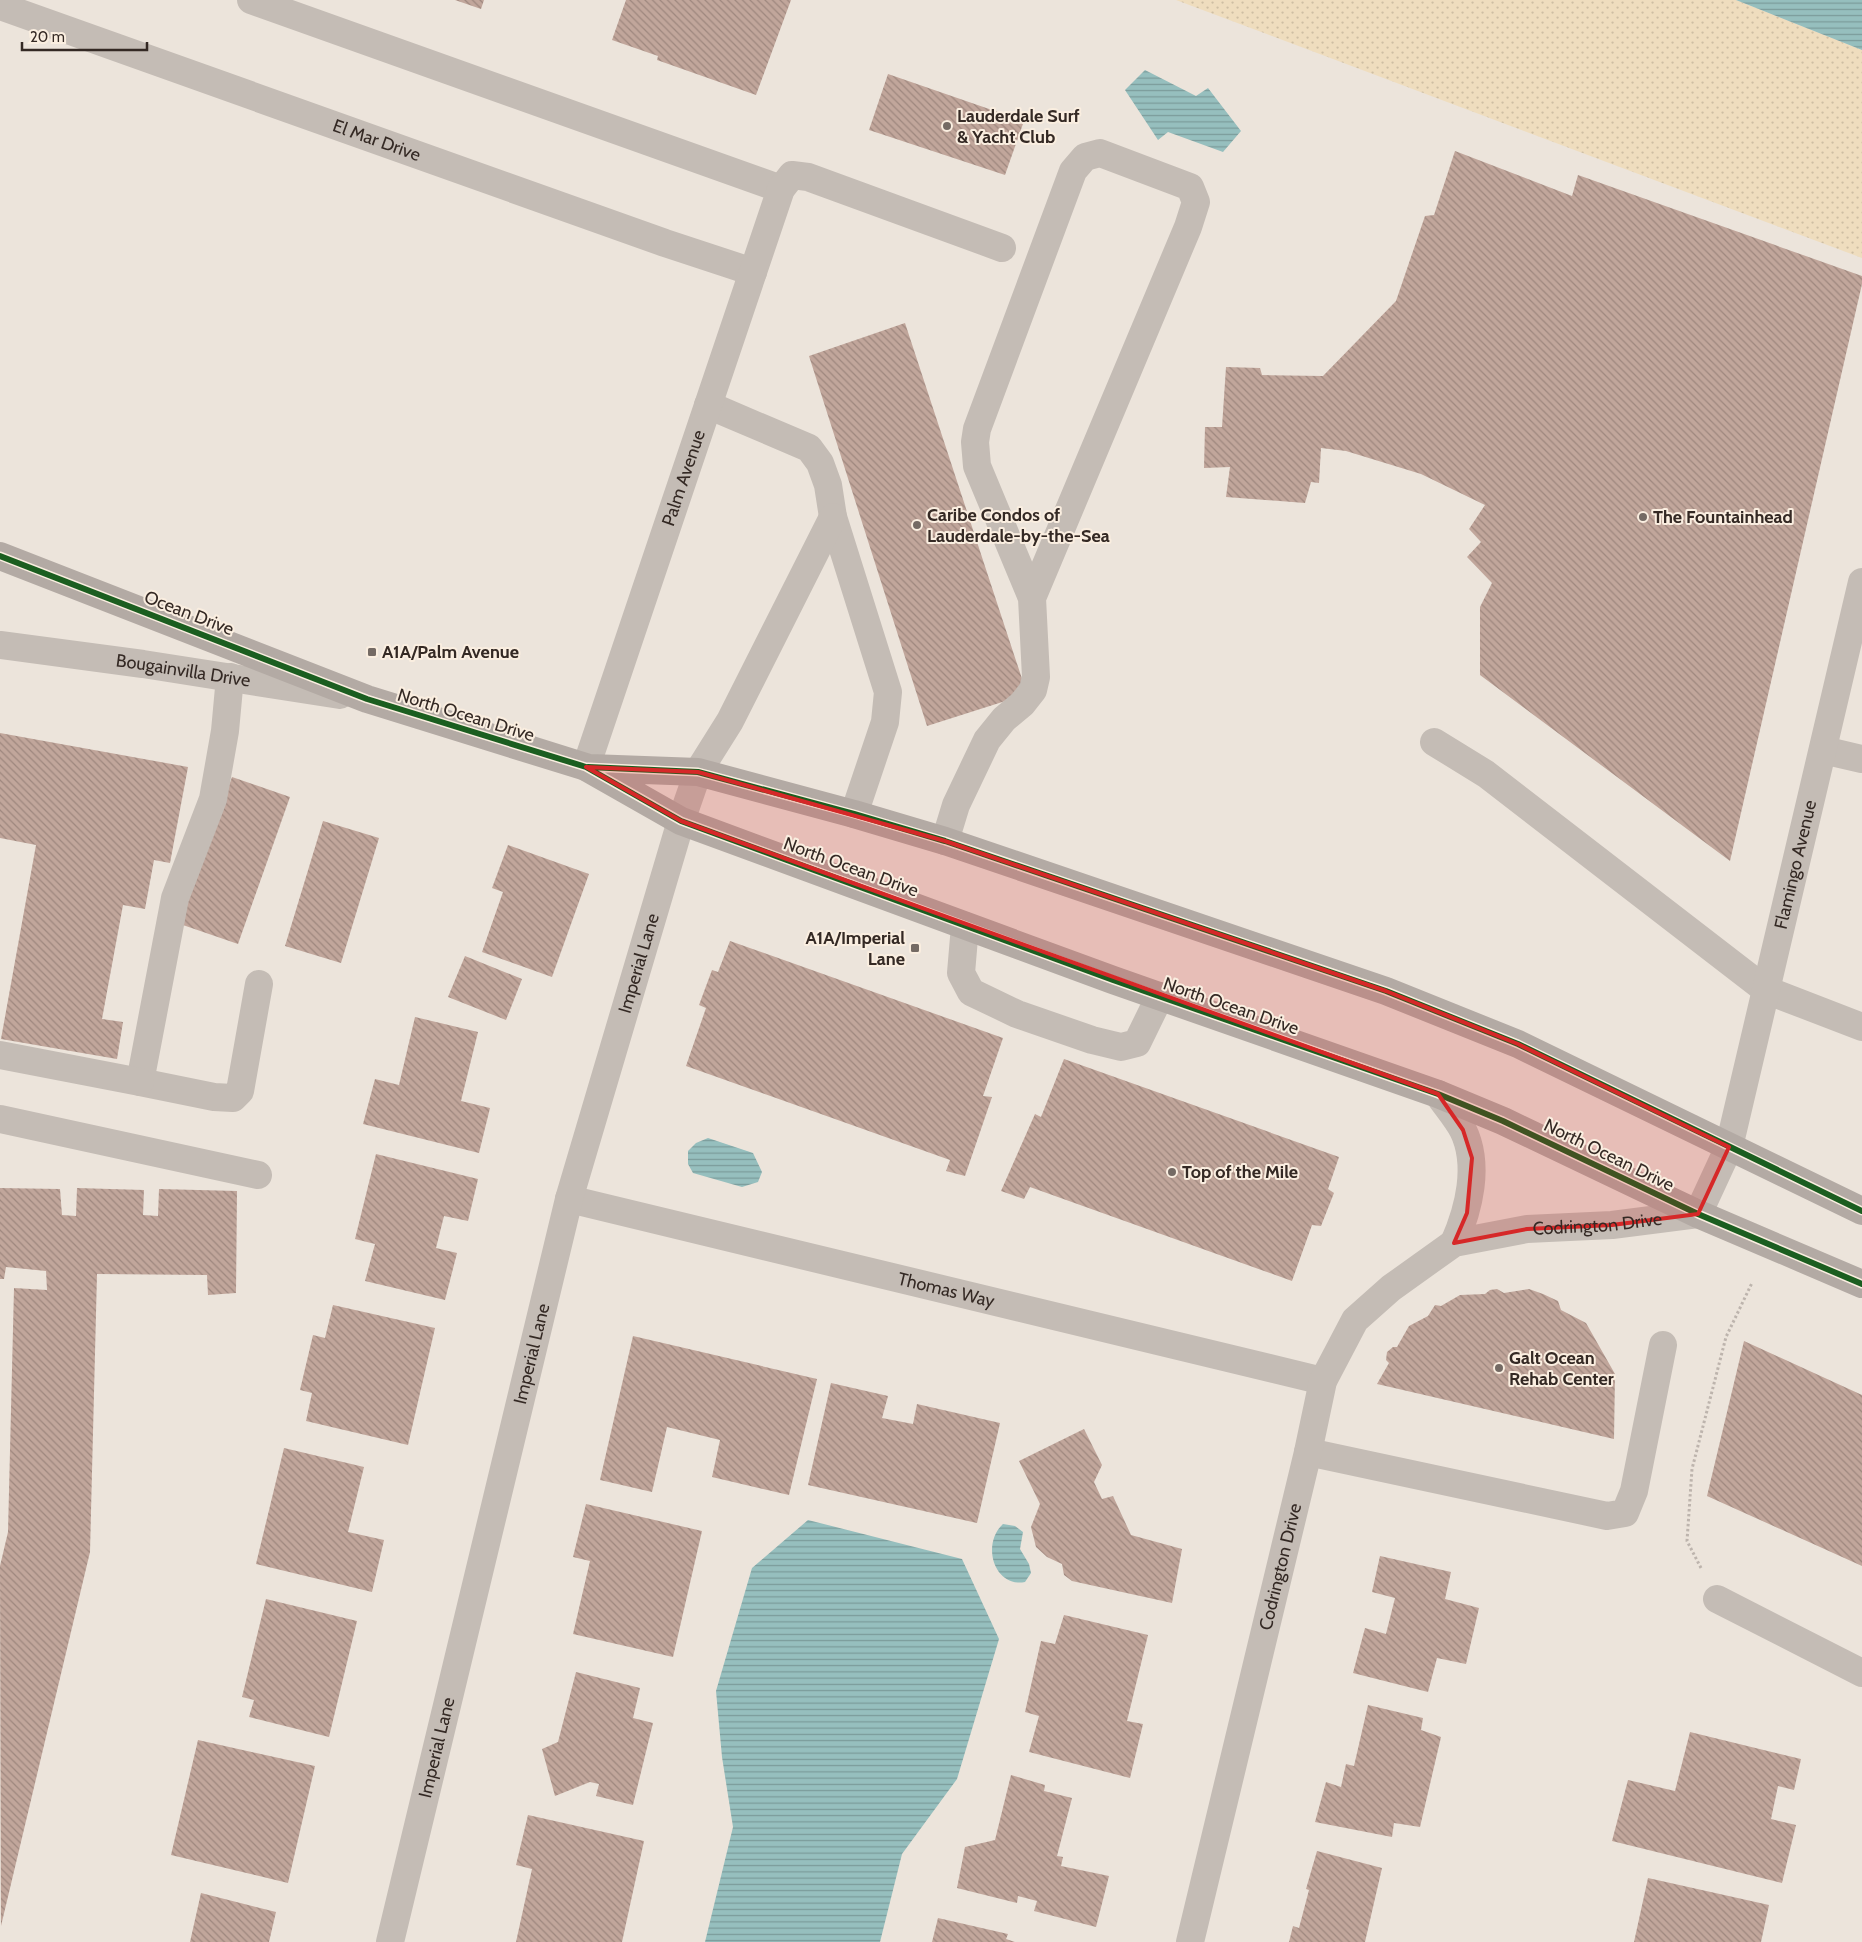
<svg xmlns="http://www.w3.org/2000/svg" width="1862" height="1942" font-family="Cabin,sans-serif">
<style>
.sand{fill:url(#sand-dots)}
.water{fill:url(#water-rules)}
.building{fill:url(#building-back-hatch)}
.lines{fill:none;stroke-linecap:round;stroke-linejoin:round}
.path{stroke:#bdb4ad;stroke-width:3;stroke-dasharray:2.5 2.5;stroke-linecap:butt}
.minor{stroke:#c4bcb5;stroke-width:28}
.major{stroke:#b3aaa4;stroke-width:28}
.cycleway-casing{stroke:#faeee0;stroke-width:9}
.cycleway{stroke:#1b5e20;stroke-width:6}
.marked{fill:#d62828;fill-opacity:0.2;stroke:#d62828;stroke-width:4;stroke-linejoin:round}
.poi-dot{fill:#746a64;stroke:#faeee0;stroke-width:2}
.labels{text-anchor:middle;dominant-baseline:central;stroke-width:4;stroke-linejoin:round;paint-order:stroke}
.poi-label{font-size:18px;font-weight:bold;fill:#342924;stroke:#faeee0;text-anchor:start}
.street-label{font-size:18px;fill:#342924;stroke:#faeee0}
</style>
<defs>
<pattern id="sand-dots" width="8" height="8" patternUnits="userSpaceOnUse" patternTransform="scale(1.25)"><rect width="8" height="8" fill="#efddbe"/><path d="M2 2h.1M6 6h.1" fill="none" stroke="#cebea3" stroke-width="1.8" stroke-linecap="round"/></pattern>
<pattern id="water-rules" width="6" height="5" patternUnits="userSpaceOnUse" patternTransform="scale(1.25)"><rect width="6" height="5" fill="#96bfbe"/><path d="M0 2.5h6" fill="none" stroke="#7b9b9a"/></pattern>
<pattern id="building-back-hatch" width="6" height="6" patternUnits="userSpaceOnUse" patternTransform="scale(1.25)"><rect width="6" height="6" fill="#c1a69b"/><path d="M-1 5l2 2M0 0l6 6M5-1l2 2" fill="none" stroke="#9e877e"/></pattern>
</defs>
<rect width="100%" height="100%" fill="#ece4db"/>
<path class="sand" d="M1176,0H1736L1862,50V258Z"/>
<path class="water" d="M1736,0H1862V50Z
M1145,70L1196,96L1208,88L1241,131L1223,152L1168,132L1158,140L1125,90Z
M708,1138L753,1153L762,1172L758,1182L742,1187L693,1173L688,1164V1151L696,1143Z
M808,1520L962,1559L999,1639L957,1779L902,1854L880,1942H705L733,1827L722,1757L716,1691L752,1568Z
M1003,1524L1015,1526L1023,1532L1020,1549L1029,1564L1031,1573L1025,1582C994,1588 981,1544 1003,1524Z"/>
<path class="building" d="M455,0H484L481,9Z
M626,0H791L756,95L657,60L658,56L612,40Z
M888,74L1024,121L1005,175L869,130Z
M1455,151L1572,196L1578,175L1862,276V284L1730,861L1480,675V607L1492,583L1467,557L1481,542L1469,529L1485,505L1421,474L1346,451L1321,448L1319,483L1311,482L1305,503L1226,497L1230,467L1204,468L1205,427H1222L1226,367L1260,368L1262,375L1323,376L1396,301L1425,216L1434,215Z
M905,323L1027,694L927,726L809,356Z
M0,733L188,767L170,863L154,860L145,909L123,905L102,1019L123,1022L117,1059L1,1039L36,845L0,838Z
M232,777L290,797L238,944L180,924Z
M323,821L379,838L341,963L285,946Z
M508,845L589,874L552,977L482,952L503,892L492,888Z
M730,941L1003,1038L983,1096L992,1097L965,1176L946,1171L950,1160L686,1066L706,1008L699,1005L712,970L718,972Z
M465,956L522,979L506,1020L448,997Z
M415,1017L478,1032L461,1101L490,1108L479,1153L363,1124L375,1079L399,1085Z
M1064,1059L1339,1157L1328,1189L1334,1193L1321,1226L1312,1225L1292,1281L1030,1187L1024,1199L1001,1191L1035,1114L1041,1117Z
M376,1154L478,1179L468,1221L444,1216L436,1248L457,1253L445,1300L365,1281L375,1244L355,1239Z
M0,1188L60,1189L62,1215L76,1216L77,1188L144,1190L143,1215L158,1216L159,1189L237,1191L236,1293L208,1295L207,1275L97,1274L90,1552L1,1926L0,1566L8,1532L14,1288L47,1290L46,1271L6,1267L4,1279H0Z
M1497,1289L1504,1293L1529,1289L1543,1294L1558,1301L1561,1310L1586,1323L1615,1374L1614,1439L1377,1384L1389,1363L1386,1360L1387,1352L1393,1347H1397L1409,1326L1428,1316L1435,1305L1441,1306L1460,1295L1485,1294L1490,1290Z
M333,1305L435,1328L408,1445L306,1421L312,1393L300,1390L313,1335L325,1338Z
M633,1336L817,1379L789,1495L712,1477L720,1440L667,1427L652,1492L600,1480Z
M1744,1341L1862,1395V1566L1707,1496Z
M831,1383L888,1396L882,1418L913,1424L917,1404L1000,1423L977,1523L808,1485Z
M1084,1429L1102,1465L1094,1482L1102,1499L1113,1496L1131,1535L1182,1549L1172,1603L1072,1581L1064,1575L1062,1564L1047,1557L1036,1547L1031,1527L1040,1504L1019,1461Z
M284,1448L364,1467L348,1532L384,1540L372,1592L256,1564Z
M586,1504L702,1531L673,1657L573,1634L590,1561L573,1557Z
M1380,1556L1451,1572L1445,1599L1479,1608L1466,1664L1437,1658L1428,1692L1353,1673L1365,1628L1386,1634L1395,1598L1372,1592Z
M266,1599L357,1621L329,1737L249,1717L254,1700L242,1697Z
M1064,1615L1148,1635L1127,1721L1143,1724L1130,1778L1029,1752L1039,1716L1025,1712L1041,1641L1055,1644Z
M576,1672L640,1688L633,1718L653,1723L633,1805L596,1796L599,1784L590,1782L555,1796L542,1749L558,1742Z
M1368,1705L1423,1718L1421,1730L1441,1737L1420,1827L1394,1823L1392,1837L1315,1822L1326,1782L1341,1787L1346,1764L1354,1766Z
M1690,1732L1801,1759L1794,1790L1778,1786L1771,1819L1796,1825L1782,1883L1612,1841L1628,1780L1675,1791Z
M198,1740L315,1766L288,1883L171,1855Z
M1011,1775L1045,1785L1044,1791L1072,1798L1057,1856L1063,1857L1061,1866L1109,1876L1096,1927L1034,1911L1037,1901L1018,1896L1017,1903L957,1888L965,1847L995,1840Z
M528,1815L644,1841L622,1942H516L532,1869L516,1865Z
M1317,1851L1382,1868L1365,1942H1289L1293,1926L1299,1928L1309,1890L1306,1889Z
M1648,1878L1769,1905L1761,1942H1634Z
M201,1893L276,1912L269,1942H190Z
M938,1918L1008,1934L1006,1939L1015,1942H932Z"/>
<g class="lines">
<path class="path" d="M1701,1568L1687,1541L1692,1469L1726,1337L1752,1283"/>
<g class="minor">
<path d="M251,0L781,189"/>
<path id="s1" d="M0,6L665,243L753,272"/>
<path d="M708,405L809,448L820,463L828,485L833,517L888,692L885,722L854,814"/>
<path id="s2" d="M0,645L143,664L340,695"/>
<path d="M230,677L225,731L213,799L175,898L140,1082L214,1097L233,1098L240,1091L259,984"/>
<path d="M1434,742L1486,774L1766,990L1862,1027"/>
<path d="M1823,750L1862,759"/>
<path id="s3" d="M586,767L781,189L792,175L808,177L1002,248"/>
<path d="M945,841L956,805L987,740L1004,719L1022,704L1033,690L1036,677L1032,598L977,466L975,442L977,429L1073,171L1085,157L1100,153L1190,187L1196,202L1188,227L1032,598"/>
<path d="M965,926L961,973L971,992L1017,1014L1092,1040L1121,1047L1137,1043L1160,996"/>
<path d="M0,1055L140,1082"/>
<path d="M1438,1094C1446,1106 1456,1117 1463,1130C1480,1165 1469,1209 1454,1243"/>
<path d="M0,1119L258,1175"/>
<path id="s4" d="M569,1199L1323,1381"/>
<path d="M1308,1452L1607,1516L1625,1513L1634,1491L1663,1345"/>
<path d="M1717,1599L1862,1673"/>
<path id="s5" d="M390,1942L569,1199L681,821L698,772L730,721L833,517"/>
<path id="s6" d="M1190,1942L1308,1452L1323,1381L1355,1320L1391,1288L1454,1243L1527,1229L1612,1225L1698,1214L1729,1147L1862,582"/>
</g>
<path class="major" d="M0,556L367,699L586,767L681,821L1113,980L1438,1094L1503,1121L1698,1214L1862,1284
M590,768L698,772L854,814L945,841L1386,991L1518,1044L1862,1211"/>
<g class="cycleway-casing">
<path id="cycleway" d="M0,556L367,699L586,767L681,821L1113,980L1438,1094L1503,1121L1698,1214L1862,1284
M588,767L698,772L854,814L945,841L1386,991L1518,1044L1862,1211"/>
</g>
<use href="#cycleway" class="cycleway"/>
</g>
<path class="marked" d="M586,767L698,772L945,841L1386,991L1518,1044L1729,1147L1698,1214L1612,1225L1527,1229L1454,1243L1467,1213L1472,1158L1463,1130L1438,1094L681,821Z"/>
<g class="poi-dot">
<circle cx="947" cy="126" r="5"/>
<circle cx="1643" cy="517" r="5"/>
<circle cx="917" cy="525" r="5"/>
<rect x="367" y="647" width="10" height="10" rx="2.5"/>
<rect x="910" y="943" width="10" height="10" rx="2.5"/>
<circle cx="1172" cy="1172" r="5"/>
<circle cx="1499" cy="1368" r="5"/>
</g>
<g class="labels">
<g class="poi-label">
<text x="957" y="116">Lauderdale Surf<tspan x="957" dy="21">&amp; Yacht Club</tspan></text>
<text x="927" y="515">Caribe Condos of<tspan x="927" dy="21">Lauderdale-by-the-Sea</tspan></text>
<text x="1653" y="517">The Fountainhead</text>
<text x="382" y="652">A1A/Palm Avenue</text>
<text x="905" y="938" text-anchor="end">A1A/Imperial<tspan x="905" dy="21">Lane</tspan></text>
<text x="1182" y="1172">Top of the Mile</text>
<text x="1509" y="1358">Galt Ocean<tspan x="1509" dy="21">Rehab Center</tspan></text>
</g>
<g class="street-label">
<text stroke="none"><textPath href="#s1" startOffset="400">El Mar Drive</textPath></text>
<text stroke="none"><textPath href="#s3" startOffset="305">Palm Avenue</textPath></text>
<text transform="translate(189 613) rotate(21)">Ocean Drive</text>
<text stroke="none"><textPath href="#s2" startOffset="185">Bougainvilla Drive</textPath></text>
<text transform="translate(466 715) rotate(17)">North Ocean Drive</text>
<text stroke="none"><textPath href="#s6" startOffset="1381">Flamingo Avenue</textPath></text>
<text transform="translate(851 867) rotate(20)">North Ocean Drive</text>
<text stroke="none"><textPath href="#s5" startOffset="1010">Imperial Lane</textPath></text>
<text transform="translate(1231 1006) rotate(19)">North Ocean Drive</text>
<text transform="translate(1609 1155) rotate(26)">North Ocean Drive</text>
<text stroke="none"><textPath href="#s6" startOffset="916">Codrington Drive</textPath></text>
<text stroke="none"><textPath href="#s4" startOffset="388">Thomas Way</textPath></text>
<text stroke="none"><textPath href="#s5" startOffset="605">Imperial Lane</textPath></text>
<text stroke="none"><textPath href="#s6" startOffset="386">Codrington Drive</textPath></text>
<text stroke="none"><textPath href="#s5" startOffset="200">Imperial Lane</textPath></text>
</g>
</g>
<path d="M22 42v8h125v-8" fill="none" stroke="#342924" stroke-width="2.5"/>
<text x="30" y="42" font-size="15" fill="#342924" stroke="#faeee0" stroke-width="4" paint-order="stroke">20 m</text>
</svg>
